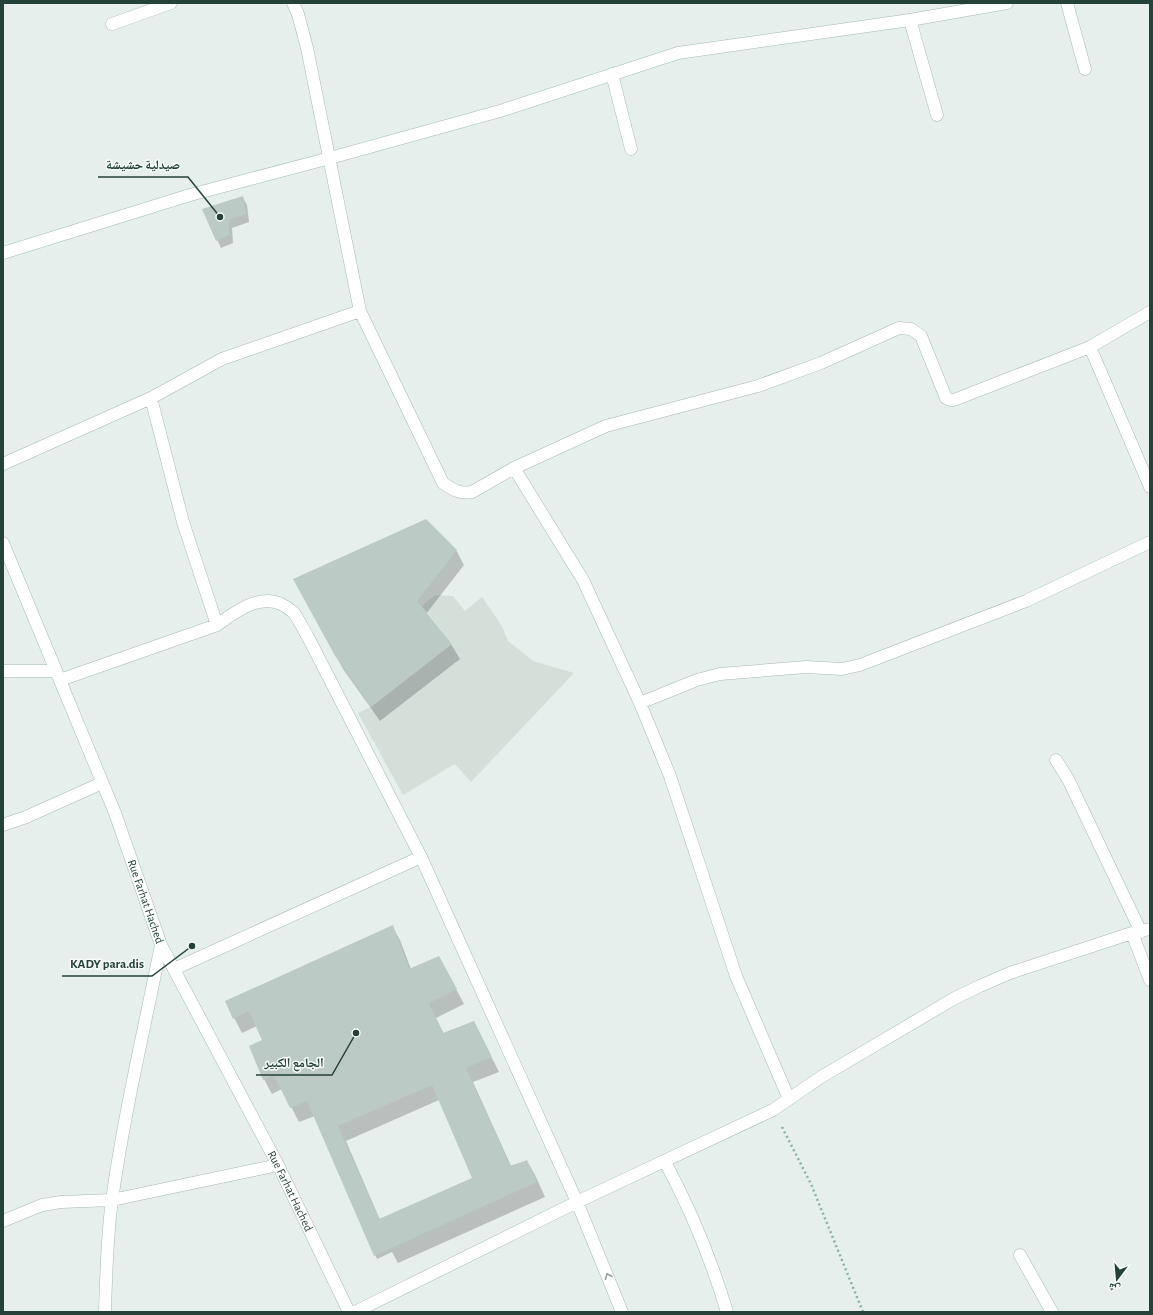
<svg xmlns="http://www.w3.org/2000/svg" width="1153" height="1315" font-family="'Alegreya Sans','Noto Naskh Arabic',sans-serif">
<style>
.built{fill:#d4dfda}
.shadow{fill:#0003;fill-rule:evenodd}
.building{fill:#bbcac4;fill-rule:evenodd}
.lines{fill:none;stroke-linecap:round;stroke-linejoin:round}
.street-casing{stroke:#a8b8b2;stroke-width:13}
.secondary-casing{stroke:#a4bbb3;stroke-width:13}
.path{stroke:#86b3a5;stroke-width:2.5;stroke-dasharray:2 3;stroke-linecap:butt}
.street{stroke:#fff;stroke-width:12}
.secondary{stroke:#fff;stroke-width:12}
.oneway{stroke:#92a09c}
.labels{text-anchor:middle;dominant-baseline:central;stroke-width:3;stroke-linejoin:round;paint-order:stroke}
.street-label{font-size:12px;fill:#24423a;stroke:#f7fbf9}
.leader{fill:none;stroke:#24423a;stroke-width:1.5}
.callout-dot{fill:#24423a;stroke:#f7fbf9;stroke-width:1.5}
.callout-label{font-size:13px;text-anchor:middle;font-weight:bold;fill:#24423a;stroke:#f7fbf9;stroke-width:3;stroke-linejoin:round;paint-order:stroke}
</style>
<rect width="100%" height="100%" fill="#e6efeb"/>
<path class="built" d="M435,595L453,596L465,611L482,597L502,626L508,641L533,661L574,673L471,782L455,764L403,795L358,713L371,707L452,644L422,606Z"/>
<path class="shadow" d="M243,198L247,205L249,222L232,228L233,243L221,248L204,210Z
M456,550L464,565L426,614L451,644L460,659L380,721L343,669L335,654Z
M392,926L400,940L411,969L447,972L464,1004L436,1018L444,1034L474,1022L499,1072L473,1082L511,1166L527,1161L535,1175L545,1197L398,1263L392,1252L377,1259L315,1116L299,1122L282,1089L272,1094L264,1079L263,1041L257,1026L242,1033L226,1002ZM439,1100L473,1178L380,1220L346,1141Z"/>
<path class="building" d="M243,196L246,214L229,220V235L216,241L202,209Z
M426,519L457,550L417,601L452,644L371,707L334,654L293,579Z
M393,925L409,969L439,956L457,989L429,1003L443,1033L474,1021L492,1057L466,1068L510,1166L527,1160L537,1182L374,1256L307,1101L290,1108L274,1075L263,1080L249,1046L262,1040L249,1011L233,1019L225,1001ZM432,1085L472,1178L379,1219L338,1126Z"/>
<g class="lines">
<g class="street-casing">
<path id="street" d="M293,3L298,14L307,48L360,311L443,483C453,490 460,494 472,492L514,468L583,580L640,703L670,776L736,976L789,1099
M1067,3L1085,69
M910,20L937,115
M112,24L171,3
M612,74L631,149
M1090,347L1150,487
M151,398L183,522L217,625C235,612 258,594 281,604C285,606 290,609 294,613C299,620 303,629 308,637L421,857L577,1202L622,1312
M3,464L151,398L222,359L360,311
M514,468L606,426L758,386L821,363L899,328L911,329L921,336L946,398L950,400H954L1090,347L1150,312
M3,671H56
M60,680L217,625
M640,703L697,680L720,674L806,667L842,669L860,665L1026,601L1150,542
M1056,760L1068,779L1141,932
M3,825L26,817L102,783
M1132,933L1150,980
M174,969L421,857
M665,1162C690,1208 712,1262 727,1312
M3,1221L42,1205L61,1202L112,1200L278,1165
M1020,1255L1052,1312
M105,1312C106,1275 107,1237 112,1200C124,1114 144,1030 161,945
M355,1312L577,1202L773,1110L821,1077L955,998L980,986L1010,973L1132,933L1150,929"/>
</g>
<g class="secondary-casing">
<g id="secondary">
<path d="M3,253L190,195L330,158L500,111L678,53L910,20L1007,3"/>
<path id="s1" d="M3,543L115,813L161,945L278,1165L349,1312"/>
</g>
</g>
<path class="path" d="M782,1127L811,1184L863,1312"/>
<use href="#street" class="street"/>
<use href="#secondary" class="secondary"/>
</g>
<defs><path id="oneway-chevron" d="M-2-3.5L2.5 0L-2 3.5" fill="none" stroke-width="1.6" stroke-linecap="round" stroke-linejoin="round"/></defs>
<use class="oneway" href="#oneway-chevron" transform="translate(608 1276) rotate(-112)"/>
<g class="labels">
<g class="street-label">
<text stroke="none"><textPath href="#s1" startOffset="386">Rue Farhat Hached</textPath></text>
<text stroke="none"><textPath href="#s1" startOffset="710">Rue Farhat Hached</textPath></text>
</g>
</g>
<path class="leader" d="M220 217L188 177H98M192 946L152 976H62M356 1033L332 1075H256"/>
<g class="callout-dot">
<circle cx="220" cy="217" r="4"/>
<circle cx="192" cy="946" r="4"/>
<circle cx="356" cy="1033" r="4"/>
</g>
<g class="callout-label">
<text x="143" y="169">صيدلية حشيشة</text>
<text x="107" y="968">KADY para.dis</text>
<text x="294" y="1067">الجامع الكبير</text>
</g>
<rect width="1153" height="1315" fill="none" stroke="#24423a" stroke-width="8"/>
<g transform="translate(1117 1279) rotate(196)" stroke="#f7fbf9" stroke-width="3" paint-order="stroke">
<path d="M0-3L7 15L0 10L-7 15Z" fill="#24423a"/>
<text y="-6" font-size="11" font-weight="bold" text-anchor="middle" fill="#24423a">ش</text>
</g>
</svg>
